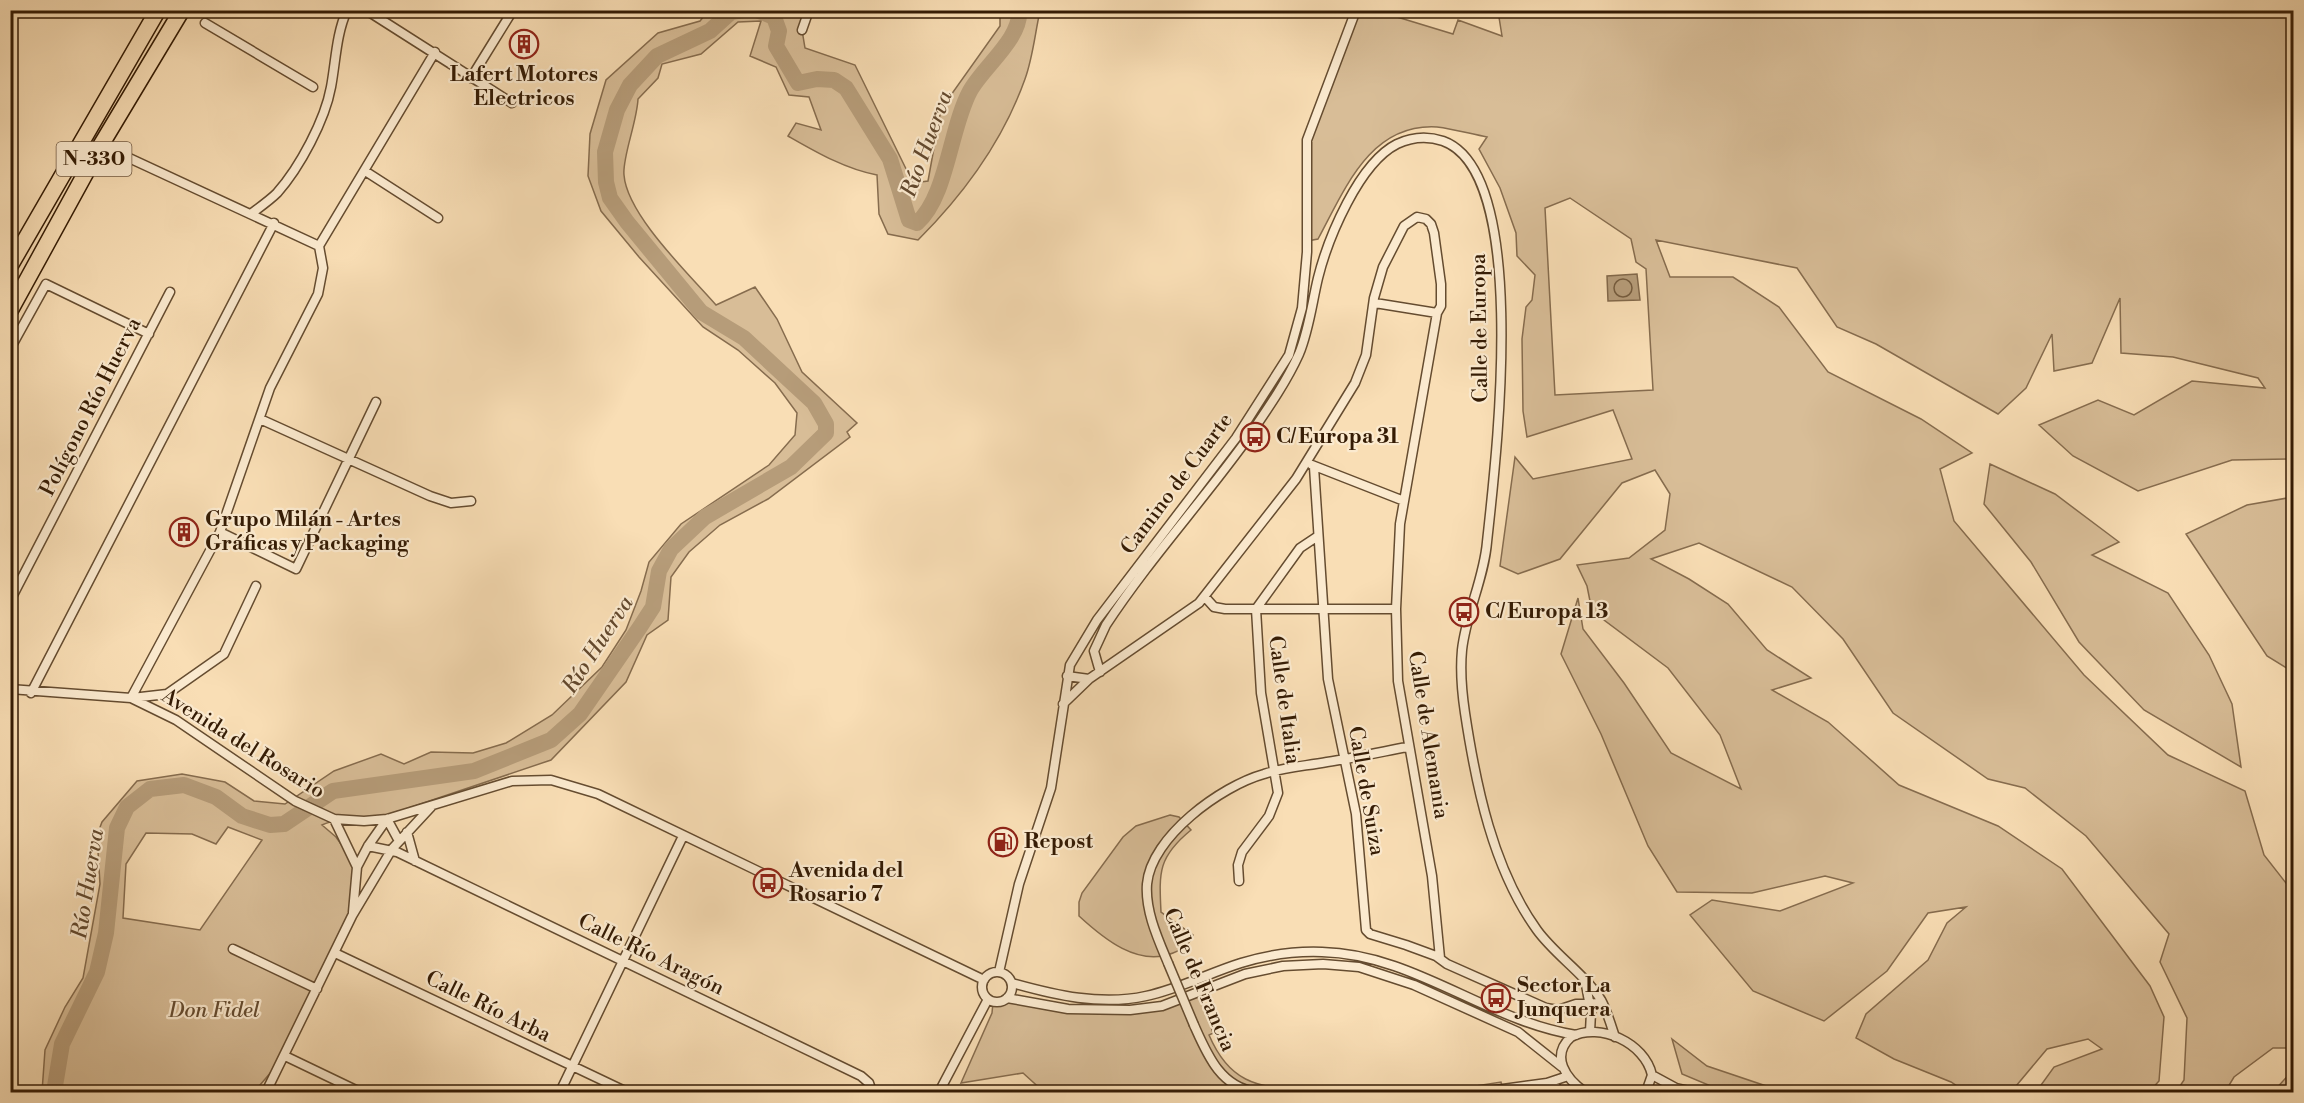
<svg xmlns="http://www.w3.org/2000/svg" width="2304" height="1103" font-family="'Libre Bodoni',serif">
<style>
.green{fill:#d8bd97;stroke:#866c4e;stroke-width:1.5;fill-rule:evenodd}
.water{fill:#b69c79;stroke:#82684a;stroke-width:1.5}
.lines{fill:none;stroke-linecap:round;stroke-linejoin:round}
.shore{stroke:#755c3e;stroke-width:1.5}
.river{stroke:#b69c79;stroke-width:16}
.street-casing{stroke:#654c30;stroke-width:11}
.highway-casing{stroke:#341b04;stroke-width:18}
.street{stroke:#fbeacf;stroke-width:8}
.highway{stroke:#f9deb5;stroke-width:15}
.street-bridge-casing{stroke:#654c30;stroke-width:11;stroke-linecap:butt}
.street-bridge{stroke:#fbeacf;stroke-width:8}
.labels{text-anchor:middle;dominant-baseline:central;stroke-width:4.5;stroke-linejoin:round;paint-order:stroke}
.shield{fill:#fbeacf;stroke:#705941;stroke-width:1.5}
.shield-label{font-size:20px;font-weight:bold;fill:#341b04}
.poi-label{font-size:21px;font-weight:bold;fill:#341b04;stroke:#fbeacf;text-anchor:start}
.street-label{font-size:21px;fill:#341b04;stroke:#fbeacf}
.park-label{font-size:21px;font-style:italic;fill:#654c30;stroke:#fbeacf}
.water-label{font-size:22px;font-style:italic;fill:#62482d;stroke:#fbeacf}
</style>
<rect width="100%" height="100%" fill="#f9deb5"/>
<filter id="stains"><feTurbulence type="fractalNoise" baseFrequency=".00333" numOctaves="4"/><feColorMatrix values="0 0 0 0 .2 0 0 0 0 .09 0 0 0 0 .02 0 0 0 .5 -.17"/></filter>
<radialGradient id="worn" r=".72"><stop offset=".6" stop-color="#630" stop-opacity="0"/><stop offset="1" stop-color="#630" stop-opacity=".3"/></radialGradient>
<path class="green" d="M708,11H809L802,30L805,48L855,65L913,183L928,181L941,109L1000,26V11H1040C1035,33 1033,57 1025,79C1003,141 964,194 918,240L888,234L879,214L877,175C845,169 816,152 788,136L796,123L821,130L809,97L789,95L776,67L750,56L761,21L738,22L701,54L662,64L658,78L638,99C637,122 622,158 624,175C627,215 689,274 716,305L755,287L777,319L802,372L857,423L847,432L850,437L768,499L720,525L689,552L671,577L668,620L647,635L626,682L551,760L397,812C376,827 346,814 322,825L336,837L357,867L352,916L285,1056L254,1092H42L45,1050L65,1007L83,978L100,884L97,835L102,822L137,781L182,774L225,782L254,801L285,804L334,771L381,754L404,764L431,752L473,753L506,743L552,715L602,667L626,630L641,591L649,562L681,524L769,465L795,435L797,413L775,383L738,350L703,327L639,257L601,211L588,176L590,134L606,80L658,33L700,21ZM228,827L262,840L200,930L123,918L126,864L146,833L192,834L216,844Z
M1356,11H1385L1384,13L1453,34L1458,20L1502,36L1498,11H2293V459L2232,460L2138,491L2073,456L2039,425L2098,400L2134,415L2192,381L2265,388L2258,378L2173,357L2121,353L2120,298L2092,363L2054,371L2052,334L2026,388L1998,414L1876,344L1837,327L1797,268L1656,240L1670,277H1733L1779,307L1828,372L1921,419L1972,453L1940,469L1954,521L2084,675L2168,755L2245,791L2264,855L2293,892V1048H2273L2234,1077L2225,1092H2176L2184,1080L2187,1018L2160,962L2169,934L2086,836L2025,788L1988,779L1893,713L1843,639L1792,587L1699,543L1651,559L1689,579L1728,604L1767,650L1811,678L1772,690L1828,722L1899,785L1998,826L2062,869L2150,986L2164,1017L2159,1081L2149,1092H2036L2054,1067L2102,1049L2088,1039L2047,1049L2011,1092H1966L1951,1082L1894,1059L1856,1038L1866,1014L1928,960L1947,923L1966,907L1928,913L1887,971L1824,1021L1753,991L1690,915L1712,900L1780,911L1853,883L1825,876L1752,893L1677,892L1648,846L1601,734L1561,654L1578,598L1583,629L1624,683L1671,753L1741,789L1720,735L1668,668L1592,611L1587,586L1577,565L1629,558L1665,530L1670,494L1655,470L1622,483L1560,559L1518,574L1500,566L1515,457L1533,479L1632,459L1613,410L1527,437L1523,411L1522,339L1526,307L1532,300L1535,275L1517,256L1516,233L1500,188L1479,149L1487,137C1471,134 1454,129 1437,127C1370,123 1345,189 1318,239L1307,241V140ZM1570,198L1631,239L1636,262L1646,269L1653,390L1555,395L1545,208Z
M1990,464L2055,494L2119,542L2092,555L2168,593L2209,655L2232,704L2241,767L2144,710L2079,642L2031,562L1984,504Z
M2293,497H2294L2293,672L2267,656L2186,534L2247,505Z
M1170,815L1179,817L1191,830C1158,857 1159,872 1161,912L1193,935C1189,945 1183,949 1173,953C1138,967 1104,939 1079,916V902L1082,893L1123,837L1136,826Z
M1200,992L1213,1033L1209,1035C1230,1084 1257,1086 1305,1092H1044L1023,1073L961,1083L992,1013L993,1002L1007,998L1068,1009L1130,1010Z
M1672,1039L1707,1066L1784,1092H1725L1682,1074Z
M2293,1070V1092H2273Z
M1555,1081L1556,1092H1437L1501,1082L1503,1089Z"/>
<path class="water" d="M1637,274L1640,300L1608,301L1607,276Z"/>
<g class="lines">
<path class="shore" d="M1614 288a9 9 0 1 1 18 0a9 9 0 1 1-18 0Z"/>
<path class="river" d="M757,10L774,17L779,31L776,46L798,83L817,79L834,80L846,88L890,159L909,220L917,223C947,197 950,128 970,91C983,67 1022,38 1019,10
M54,1092L62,1044L97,972L106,933L117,828L127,807L150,789L184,785L216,797L242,816L270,825L284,824L333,791L474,771L551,740L580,714L640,627L653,607L659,571L671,549L705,517L791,467L826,433V424L814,403L744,338L701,312L627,222L610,198L606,182L605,152L617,110L630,85L657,56L710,31L731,12L743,10"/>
<g class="street-casing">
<path id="street" d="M366,10L512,103
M205,23L313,87
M802,30L809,10
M471,78L513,10
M101,145L319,246
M365,171L438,218
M252,213C260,207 270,200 277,193C300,167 325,120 331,87C336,60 336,35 347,10
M1375,303L1437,313
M10,349L46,284L149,334
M260,419L430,496L451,503L471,501
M1312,465L1404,501
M1314,467L1328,679L1356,814L1366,930L1370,934L1406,945L1436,956L1447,964L1546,1008L1558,1010L1576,1004L1602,1003
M220,532L296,569L376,402
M1205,597L1214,607L1225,609H1396
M10,601L170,292
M1100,672L1094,651L1106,625C1148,561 1200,504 1245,442C1264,414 1285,385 1299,354C1309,330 1312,303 1318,278C1328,238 1359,163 1397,144C1412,137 1428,136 1443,141C1532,173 1495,467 1487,542C1484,579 1466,613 1462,650C1460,671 1462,693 1465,713C1476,786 1493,869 1537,930C1555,955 1585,974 1601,1000C1607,1011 1611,1025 1615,1037
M1067,676L1089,679
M10,689L131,698L176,720L295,801L334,819L364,821L387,819L512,781L551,780L598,794L984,980
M31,693L274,223
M131,698L220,532L270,388L318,294L323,268L319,246L435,52
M132,698L167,694L224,654L256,586
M1063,704L1089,679L1199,603L1296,479L1355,383L1366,355L1374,298L1383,267L1404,226L1417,217L1426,219L1431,224L1434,233L1441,284V306L1437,313L1400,524L1396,609L1398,681L1432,876L1440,958
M334,819L357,867L353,912
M387,819L399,841
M407,832L415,861
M368,846L397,852L861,1076L869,1083L872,1092
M357,867L368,846L387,819
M1239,881L1238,865L1242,852L1269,816L1278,793L1261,693L1256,609L1300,548L1318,536
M233,949L317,989
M335,953L627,1092
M1168,963C1158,939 1145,911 1147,884C1151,837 1221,786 1264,774C1284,767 1306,766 1327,762C1354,758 1381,752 1407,747
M999,972L1019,884L1051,788L1070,665L1097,620L1236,438L1289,355L1302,308L1307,252V140L1356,10
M982 987a15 15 0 1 1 30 0a15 15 0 1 1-30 0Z
M1012,983C1055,995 1101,1006 1146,996C1179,989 1209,973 1241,963C1267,955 1295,951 1322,952C1414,954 1487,1021 1576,1035
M1586,985L1591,1012L1590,1032
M1007,998L1068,1009L1130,1010L1162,1006L1245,974L1283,966L1323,964L1359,967L1414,985L1518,1032L1562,1067
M1194,1025C1207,1054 1220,1087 1256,1092
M285,1056L360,1092
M1652,1075L1676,1088L1679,1092
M1555,1081L1556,1092
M1676,1088L1694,1092
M266,1092L352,916L392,849L431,807
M560,1092L683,836
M939,1092L988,999
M1481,1092L1547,1083L1568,1076
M1585,1092C1566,1079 1550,1056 1571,1037C1600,1022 1645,1043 1652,1075L1646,1092"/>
</g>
<g class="highway-casing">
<path id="highway" d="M10,266L158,10
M10,311L101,145L182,10"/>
</g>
<use href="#street" class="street"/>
<use href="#highway" class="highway"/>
<g class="street-bridge-casing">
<path id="street-bridge" d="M1168,963L1194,1025"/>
</g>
<use href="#street-bridge" class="street-bridge"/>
</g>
<defs>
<g id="building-ring" transform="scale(1.5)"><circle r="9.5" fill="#fbeacf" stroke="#8f2418" stroke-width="1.5"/><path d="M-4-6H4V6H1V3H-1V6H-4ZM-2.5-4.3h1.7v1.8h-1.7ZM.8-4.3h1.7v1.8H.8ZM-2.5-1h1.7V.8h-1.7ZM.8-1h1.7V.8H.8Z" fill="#8f2418"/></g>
<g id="bus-ring" transform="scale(1.5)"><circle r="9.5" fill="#fbeacf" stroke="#8f2418" stroke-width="1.5"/><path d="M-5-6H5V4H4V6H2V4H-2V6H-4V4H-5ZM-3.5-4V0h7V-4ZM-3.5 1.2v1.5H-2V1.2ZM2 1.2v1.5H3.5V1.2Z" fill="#8f2418"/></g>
<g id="fuel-ring" transform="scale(1.5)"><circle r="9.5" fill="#fbeacf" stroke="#8f2418" stroke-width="1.5"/><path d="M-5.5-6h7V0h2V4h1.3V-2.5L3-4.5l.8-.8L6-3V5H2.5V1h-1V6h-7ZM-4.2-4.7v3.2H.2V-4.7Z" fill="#8f2418"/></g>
</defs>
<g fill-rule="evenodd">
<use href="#building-ring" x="524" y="44"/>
<use href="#bus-ring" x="1255" y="437"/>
<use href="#building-ring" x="184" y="532"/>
<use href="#bus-ring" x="1464" y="612"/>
<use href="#fuel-ring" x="1003" y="842"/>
<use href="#bus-ring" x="768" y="883"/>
<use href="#bus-ring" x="1496" y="998"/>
</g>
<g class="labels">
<rect class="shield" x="56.5" y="142" width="75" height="34" rx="4.5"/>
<g class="shield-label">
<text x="94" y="159">N-330</text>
</g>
<g class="poi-label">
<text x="524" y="75" text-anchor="middle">Lafert Motores<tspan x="524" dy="24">Electricos</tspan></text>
<text x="1276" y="437">C/ Europa 31</text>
<text x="205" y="520">Grupo Milán - Artes<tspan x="205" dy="24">Gráficas y Packaging</tspan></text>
<text x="1485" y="612">C/ Europa 13</text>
<text x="1024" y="842">Repost</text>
<text x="789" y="871">Avenida del<tspan x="789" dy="24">Rosario 7</tspan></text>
<text x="1517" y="986">Sector La<tspan x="1517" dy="24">Junquera</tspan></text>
</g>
<g class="street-label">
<text transform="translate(1480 328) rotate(-91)">Calle de Europa</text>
<text transform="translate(91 407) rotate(-63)">Polígono Río Huerva</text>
<text transform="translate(1177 484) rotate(-53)">Camino de Cuarte</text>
<text transform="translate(1284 700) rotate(82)">Calle de Italia</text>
<text transform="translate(1428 735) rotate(81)">Calle de Alemania</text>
<text transform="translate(243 744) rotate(32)">Avenida del Rosario</text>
<text transform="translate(1366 791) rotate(80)">Calle de Suiza</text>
<text transform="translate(651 955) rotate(26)">Calle Río Aragón</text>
<text transform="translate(1199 980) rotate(67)">Calle de Francia</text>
<text transform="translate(488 1007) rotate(26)">Calle Río Arba</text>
</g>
<g class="park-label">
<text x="214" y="1011">Don Fidel</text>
</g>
<g class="water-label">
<text transform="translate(927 144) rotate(-70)">Río Huerva</text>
<text transform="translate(598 645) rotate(-57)">Río Huerva</text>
<text transform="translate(88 884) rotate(-81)">Río Huerva</text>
</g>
</g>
<rect width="2304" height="1103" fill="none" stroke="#f9deb5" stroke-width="36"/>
<rect x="12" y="12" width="2280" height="1079" fill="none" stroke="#341b04" stroke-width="3"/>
<rect x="18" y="18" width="2268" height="1067" fill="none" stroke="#341b04" stroke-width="1.5"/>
<rect width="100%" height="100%" filter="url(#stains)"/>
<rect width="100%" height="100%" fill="url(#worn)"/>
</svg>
